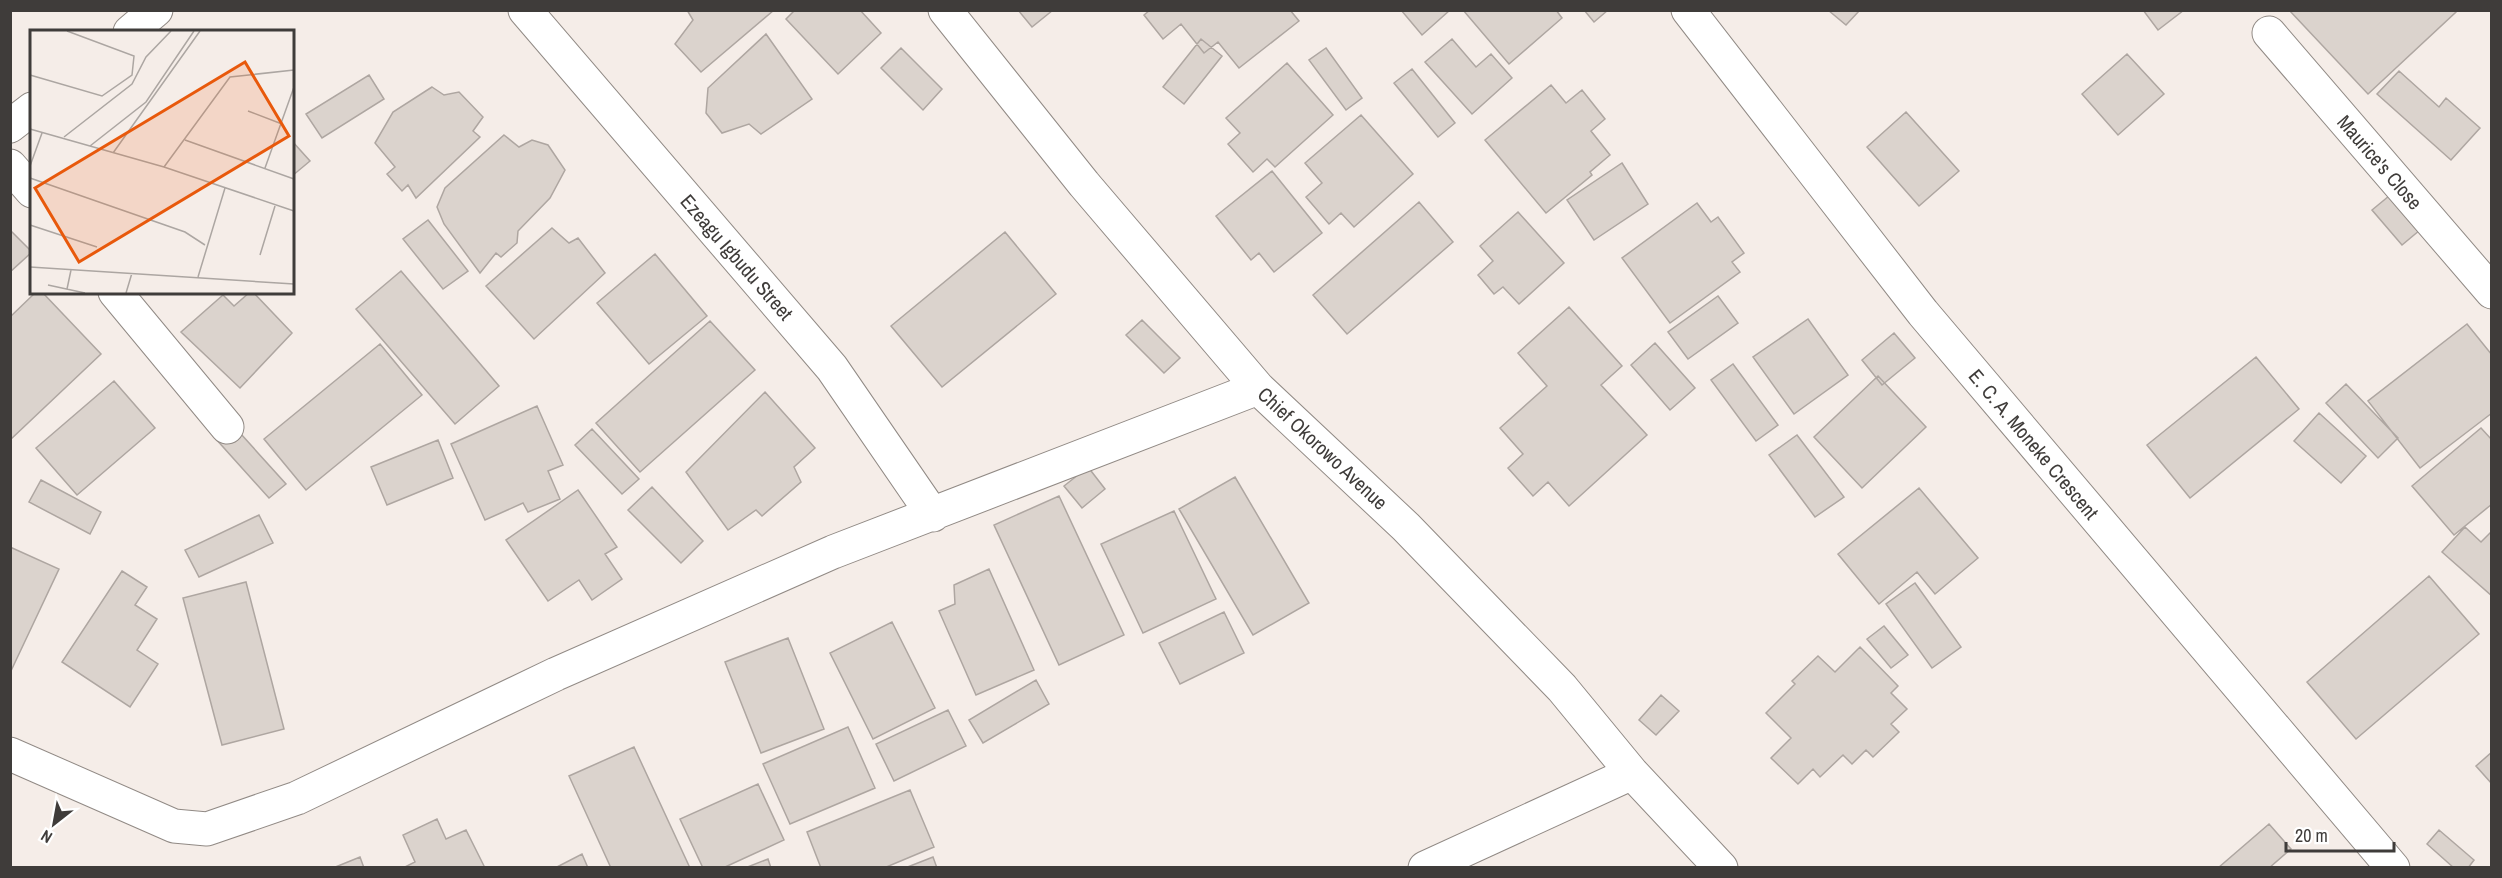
<svg xmlns="http://www.w3.org/2000/svg" width="2502" height="878" font-family="'Archivo Narrow',sans-serif">
<style>
.building{fill:#dbd3cd;stroke:#aea6a1;stroke-width:1.5}
.lines{fill:none;stroke-linecap:round;stroke-linejoin:round}
.minor-casing{stroke:#918a85;stroke-width:35}
.minor{stroke:#fff;stroke-width:33}
.labels{text-anchor:middle;dominant-baseline:central;stroke-width:6;stroke-linejoin:round;paint-order:stroke}
.street-label{font-size:20px;fill:#3f3c3a;stroke:#fff}
.inset-road{fill:none;stroke:#aca6a2;stroke-width:1.5}
.view{fill:#e8590c;fill-opacity:0.15;stroke:#e8590c;stroke-width:3}
.inset-edge{fill:none;stroke:#3f3c3a;stroke-width:3}
</style>
<rect width="100%" height="100%" fill="#f5ede8"/>
<path class="building" d="M687,10H774L701,72L675,44L693,20Z
M795,10H860L881,33L838,74L786,19Z
M1018,10H1053L1032,27Z
M1150,10H1290L1299,21L1239,68L1218,42L1204,53L1181,24L1163,39L1144,15Z
M1401,10H1450L1422,35Z
M1463,10H1556L1562,18L1509,64Z
M1584,10H1608L1594,22Z
M1828,10H1860L1846,25Z
M2143,10H2184L2158,30Z
M2289,10H2455L2456,12L2368,94Z
M766,34L812,99L761,134L749,124L722,133L706,113L708,88Z
M1201,39L1222,56L1184,104L1163,87Z
M1452,39L1476,67L1491,54L1512,78L1472,114L1425,62Z
M901,48L942,89L923,110L881,68Z
M1326,48L1362,98L1346,110L1309,60Z
M2127,54L2164,94L2118,135L2082,94Z
M1287,63L1333,115L1275,167L1267,159L1253,172L1228,144L1240,133L1226,118Z
M1412,69L1455,123L1438,137L1394,83Z
M2399,71L2439,107L2446,98L2480,128L2451,160L2377,94Z
M369,75L384,99L322,138L306,114Z
M1551,85L1566,103L1582,90L1605,119L1591,131L1610,155L1590,172L1592,175L1546,213L1485,140Z
M432,87L444,95L459,92L483,117L473,131L480,137L416,198L408,185L402,191L387,174L395,167L375,143L393,112Z
M1906,112L1959,171L1919,206L1867,147Z
M1361,115L1413,174L1354,227L1341,213L1329,224L1306,197L1322,183L1305,163Z
M504,135L519,147L532,140L548,145L565,170L550,198L518,231L517,243L501,257L496,253L480,273L444,224L437,207L445,188Z
M292,141L310,161L292,176Z
M1622,163L1648,204L1594,240L1567,200Z
M1272,171L1322,233L1274,272L1259,253L1251,260L1216,216Z
M2389,196L2420,230L2402,245L2372,210Z
M1419,202L1453,242L1347,334L1313,295Z
M1697,203L1711,222L1718,217L1744,253L1732,262L1740,272L1670,323L1622,258Z
M1518,212L1564,263L1519,304L1503,287L1494,294L1478,275L1493,261L1480,246Z
M428,220L468,271L443,289L403,239Z
M552,228L569,243L578,238L605,273L534,339L486,286Z
M10,230L32,252L10,272Z
M1005,232L1056,294L942,387L891,326Z
M655,254L707,316L649,364L597,303Z
M401,271L499,386L455,424L356,309Z
M36,292H42L101,354L10,440V317Z
M250,292H253L292,333L240,388L181,332L223,295L234,306Z
M1718,296L1738,323L1688,359L1668,332Z
M1569,307L1622,366L1601,385L1647,435L1569,506L1548,482L1533,496L1508,468L1523,454L1500,428L1547,386L1518,353Z
M1808,319L1848,375L1794,414L1753,357Z
M1142,320L1180,358L1164,373L1126,335Z
M710,321L755,370L640,472L596,423Z
M2467,324L2492,355V413L2420,468L2368,401Z
M1894,333L1915,358L1882,385L1862,360Z
M1655,343L1695,388L1670,410L1631,365Z
M380,344L422,395L306,490L264,439Z
M2256,357L2299,409L2190,498L2147,445Z
M1733,364L1778,425L1756,441L1711,380Z
M1878,376L1926,427L1862,488L1814,437Z
M114,381L155,428L77,495L36,448Z
M2346,384L2398,438L2378,458L2326,403Z
M765,392L815,448L794,467L801,482L762,516L756,510L728,530L686,472Z
M537,406L563,465L548,471L560,499L528,512L523,503L485,520L451,444Z
M2319,413L2366,456L2341,483L2294,441Z
M231,423L286,484L269,498L215,438Z
M2481,428L2492,440V504L2454,535L2412,486Z
M592,429L639,479L622,494L575,445Z
M1797,435L1844,497L1815,517L1769,455Z
M438,440L453,478L387,505L371,467Z
M1088,467L1105,489L1082,508L1064,486Z
M1235,477L1309,603L1253,635L1179,509Z
M41,480L101,512L90,534L29,502Z
M652,487L703,541L681,563L628,510Z
M1919,488L1978,558L1935,594L1917,572L1879,604L1838,554Z
M578,490L617,547L605,554L622,579L592,600L579,580L548,601L506,540Z
M1059,496L1124,635L1059,665L994,525Z
M1174,511L1216,599L1143,633L1101,544Z
M259,515L273,543L199,577L185,550Z
M2465,527L2481,542L2492,531V596L2442,552Z
M10,547L59,569L10,673Z
M989,569L1034,670L976,695L939,611L955,604L954,585Z
M122,571L147,587L135,605L157,619L137,650L158,664L130,707L62,662Z
M2429,576L2479,634L2356,739L2307,682Z
M246,582L284,729L222,745L183,598Z
M1915,583L1961,647L1932,668L1886,604Z
M1224,612L1244,653L1180,684L1159,643Z
M892,622L935,708L873,739L830,653Z
M1884,626L1908,655L1891,668L1867,639Z
M788,638L824,729L761,753L725,662Z
M1860,647L1898,686L1891,693L1907,709L1891,724L1899,732L1873,757L1866,750L1852,764L1843,755L1820,777L1813,769L1798,784L1771,758L1791,738L1766,713L1795,684L1792,681L1818,656L1835,672Z
M1036,680L1049,704L983,743L969,720Z
M1661,695L1679,711L1656,735L1639,720Z
M948,710L966,746L894,781L876,744Z
M848,727L875,788L790,824L763,764Z
M634,747L690,868H611L569,776Z
M2492,752V784L2476,766Z
M758,784L784,840L723,868H703L680,819Z
M910,790L934,847L884,868H821L807,832Z
M437,819L446,839L466,830L485,868H403L415,862L403,835Z
M2269,824L2291,849L2269,868H2218Z
M2439,830L2474,860L2468,868H2454L2427,844Z
M582,854L588,868H555Z
M360,857L364,868H333Z
M933,857L937,868H905Z
M768,859L771,868H745Z"/>
<g class="lines">
<g class="minor-casing">
<path id="minor" d="M525,10L832,368L933,515
M945,10L1084,184L1258,388L1406,527L1562,688L1632,773L1721,868
M1688,10L1923,313L2393,868
M130,32L156,10
M2269,33L2492,292
M10,126L32,109
M10,166L32,191
M115,292L227,427
M10,754L174,826L207,829L297,798L556,674L833,552L1258,388
M1425,868L1632,773"/>
</g>
<use href="#minor" class="minor"/>
</g>
<g class="labels">
<g class="street-label">
<text transform="translate(2380 162) rotate(49)">Maurice's Close</text>
<text transform="translate(737 257) rotate(49)">Ezeagu Igbudu Street</text>
<text transform="translate(2034 444) rotate(50)">E. C. A. Moneke Crescent</text>
<text transform="translate(1323 448) rotate(43)">Chief Okorowo Avenue</text>
</g>
</g>
<g transform="translate(30 30)">
<rect width="264" height="264" fill="#f5ede8"/>
<path class="inset-road" d="M0,45L72,66L102,45L104,26L37,1M218,81L252,94M0,99L134,137L264,181M34,107L102,54L116,27L141,1M155,110L264,149M60,116L116,72L164,1M83,123L170,1M0,136L12,103M134,137L200,47L264,40M235,138L264,57M0,148L155,202L175,215M0,195L67,217M230,225L245,176M0,237L264,254M168,247L195,158M18,255L55,263M37,259L41,240M96,263L102,243"/>
<path class="view" d="M215,32L259,106L49,232L5,158Z"/>
<rect width="264" height="264" class="inset-edge"/>
</g>
<rect width="2502" height="878" fill="none" stroke="#3f3c3a" stroke-width="24"/>
<g transform="translate(54 824) rotate(211)" stroke="#ffffff" stroke-width="4.5" paint-order="stroke">
<path d="M0-4.5L10 22L0 15L-10 22Z" fill="#3f3c3a"/>
<text y="-9" font-size="16" font-weight="bold" text-anchor="middle" fill="#3f3c3a">N</text>
</g>
<path d="M2286 842v9h108v-9" fill="none" stroke="#3f3c3a" stroke-width="3"/>
<text x="2295" y="842" font-size="18" fill="#3f3c3a" stroke="#ffffff" stroke-width="4.5" paint-order="stroke">20 m</text>
</svg>
